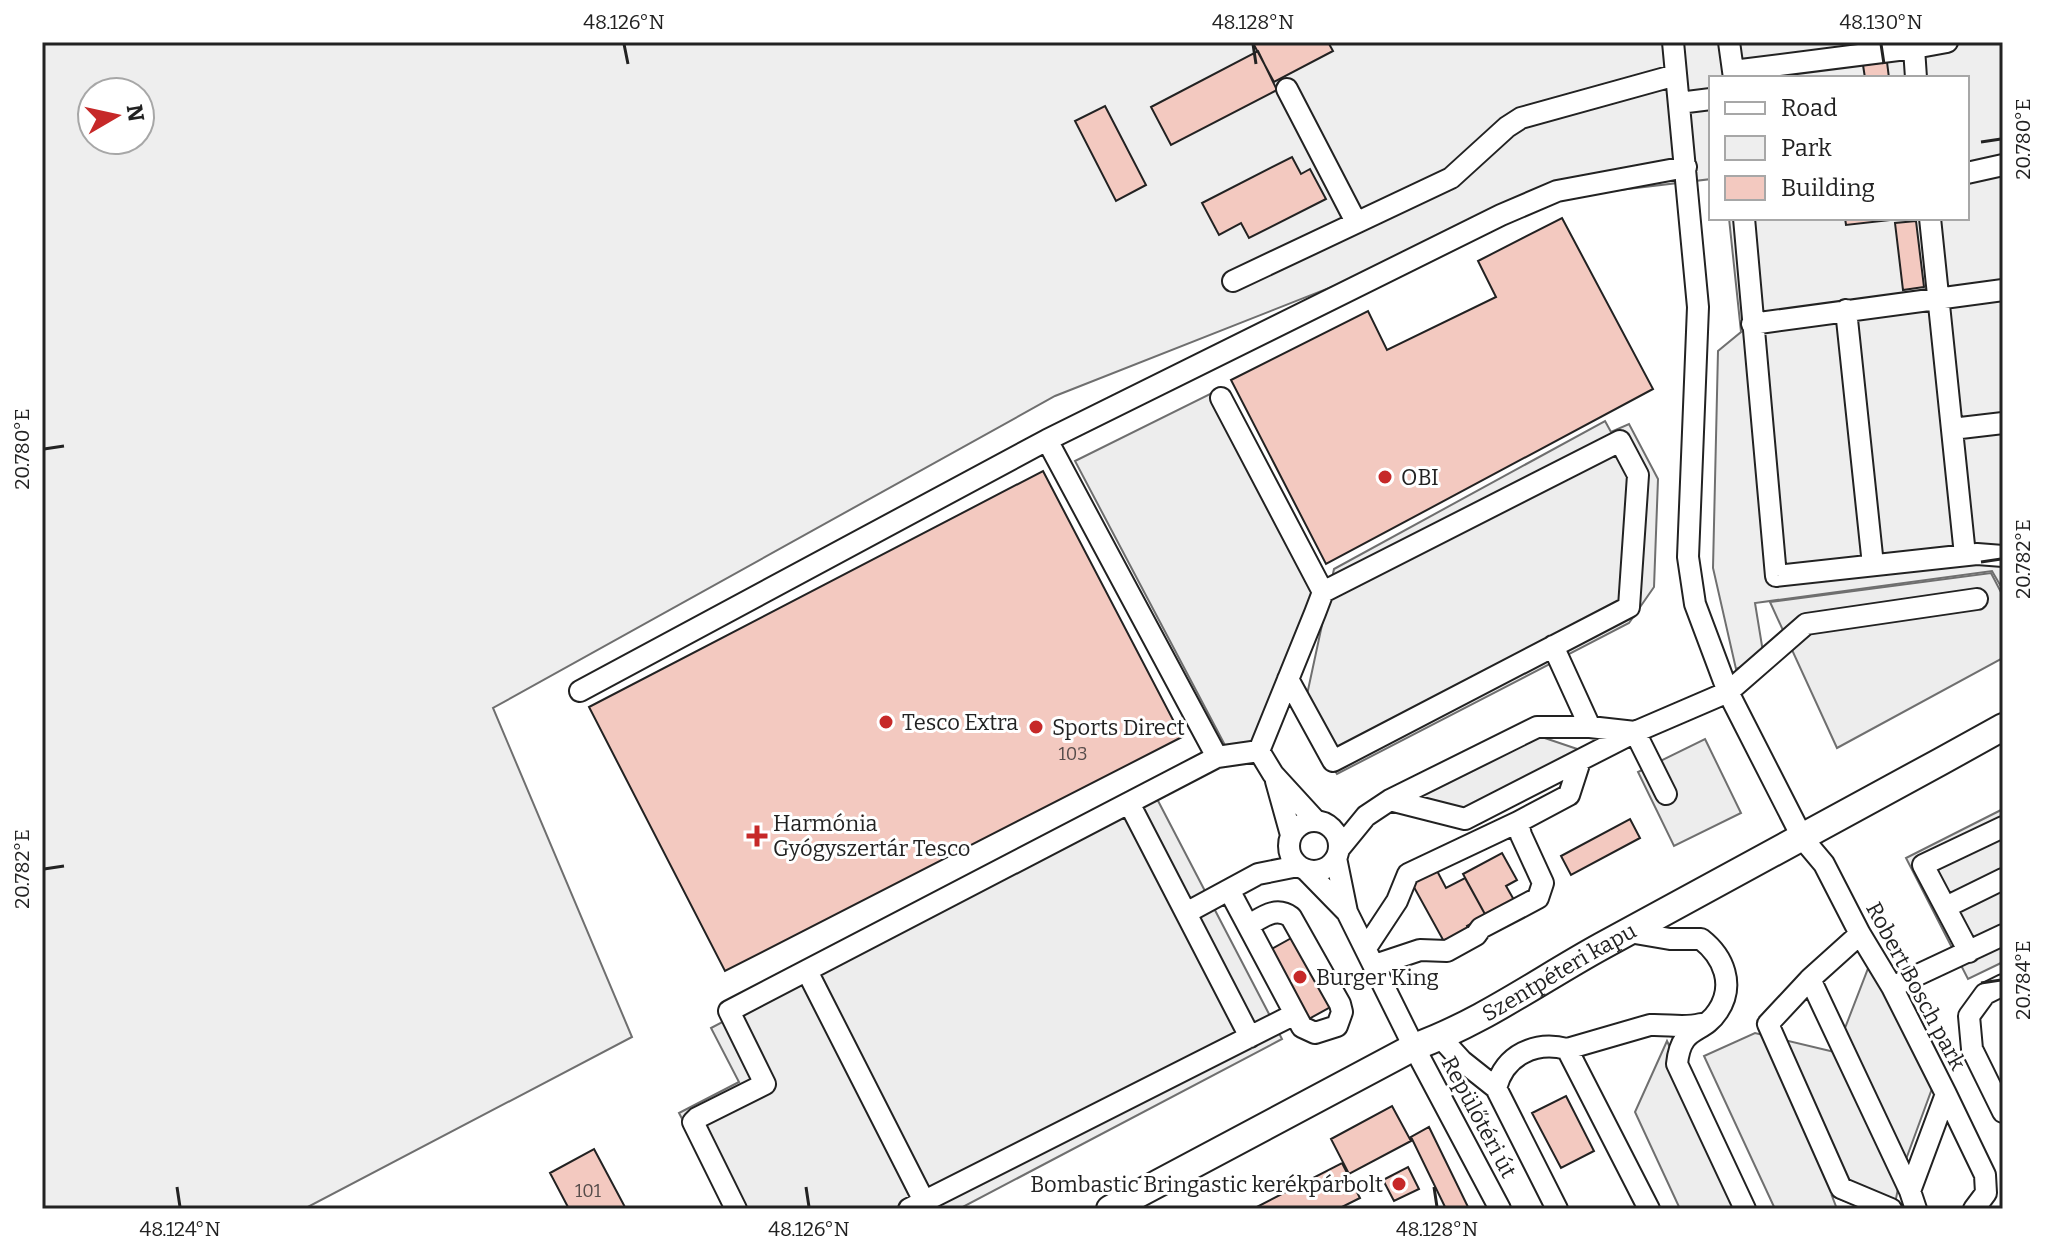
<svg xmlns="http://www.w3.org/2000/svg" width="2045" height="1251" font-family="Bitter,serif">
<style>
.green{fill:#eee;stroke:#6f6f6f;stroke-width:2;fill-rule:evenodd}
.parking{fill:#ededed;stroke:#6f6f6f;stroke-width:2}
.building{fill:#f3c9c0;stroke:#222;stroke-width:2}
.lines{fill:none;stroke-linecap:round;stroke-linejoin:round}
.minor-casing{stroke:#222;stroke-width:24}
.major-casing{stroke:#222;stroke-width:30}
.minor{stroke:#fff;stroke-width:20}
.major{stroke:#fff;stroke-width:26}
.ticks{fill:none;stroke:#222;stroke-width:3}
.poi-dot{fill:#c62828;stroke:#fff;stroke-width:3}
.labels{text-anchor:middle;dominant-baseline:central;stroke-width:6;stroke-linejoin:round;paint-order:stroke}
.number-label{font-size:18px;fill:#564c4a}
.poi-label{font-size:22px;fill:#222;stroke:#fff;text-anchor:start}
.street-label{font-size:22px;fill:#222;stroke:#fff}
.neatline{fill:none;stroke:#222;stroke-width:3}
.ticks-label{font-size:20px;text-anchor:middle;fill:#222}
</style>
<rect width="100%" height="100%" fill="#fff"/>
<path class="green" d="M42,42H2003V590L1992,571L1755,603L1764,658L1736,669L1713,568L1718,351L1741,332L1729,218H1967V78H1711V179L1560,197L1055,396L493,708L632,1037L304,1209H42ZM92,92H140V140H92Z"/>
<path class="parking" d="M1734,42H1893L1737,64Z
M1214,392L1318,590L1254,742L1227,749L1075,461Z
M1605,421L1611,432L1629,424L1658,479L1654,587L1629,623L1337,774L1302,718L1334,569Z
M1991,573L2003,596V658L1837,748L1770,602Z
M1527,732L1592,754L1465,819L1390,800Z
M1705,739L1741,813L1674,846L1638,772Z
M1155,795L1282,1039L959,1209H729L679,1113L739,1082L711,1028Z
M2003,809V962L1968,979L1906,858Z
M1874,953L1937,1075L1901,1173L1894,1209H1865L1832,1196L1837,1209H1775L1704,1056L1755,1033L1847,1055L1840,1041Z
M1667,1041L1745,1209H1680L1635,1112Z"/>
<path class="building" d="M1328,42L1333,51L1274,82L1253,43Z
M1258,51L1277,90L1171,145L1151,107Z
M1887,62L1889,78H1865L1863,65Z
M1105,106L1146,185L1116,201L1075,121Z
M1292,157L1301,174L1310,169L1326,199L1249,238L1241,223L1219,235L1202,203Z
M1562,218L1653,389L1326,564L1231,380L1368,311L1387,350L1496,297L1478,261Z
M1845,218H1908L1846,225Z
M1916,221L1924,287L1903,290L1895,223Z
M1043,471L1182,737L725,971L589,707Z
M1630,819L1640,838L1571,875L1561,856Z
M1502,853L1517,880L1506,886L1514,900L1486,916L1463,874Z
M1435,867L1446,888L1465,878L1486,916L1467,926L1471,934L1447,947L1410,880Z
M1295,936L1334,1005L1307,1020L1268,951Z
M1566,1096L1594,1151L1561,1168L1532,1113Z
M1392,1106L1411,1141L1349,1174L1331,1139Z
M1429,1127L1469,1209H1446L1411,1137Z
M594,1149L626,1209H569L550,1173Z
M1342,1163L1360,1198L1338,1209H1253Z
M1408,1167L1419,1189L1394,1201L1383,1180Z"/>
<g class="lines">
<g class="minor-casing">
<path id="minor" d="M1673,42L1698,307L1688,557L1695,604L1728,692L1806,624L1977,599
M1729,42L1734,78
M1913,42L1914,48L1947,42
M1733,71L1914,48L1916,78
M1287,89L1356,222
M1679,103L1711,99
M1967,173L2003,165
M1744,218L1776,576L1977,554L2003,556
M1930,218L1965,555
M1233,281L1451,178L1507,127L1521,118L1676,75
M1846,310L1873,565
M1752,324L2003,290
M1221,398L1323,592
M1952,429L2003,423
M1047,440L1217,757
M1553,646L1590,727
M580,691L1047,440L1501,215L1557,191L1686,167
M1259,751L1273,774L1316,821
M1276,781L1291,835
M1390,800L1465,819L1635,732L1666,794
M1129,803L1250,1037
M1289 846a25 25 0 1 1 50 0a25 25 0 1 1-50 0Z
M1339,849L1366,816L1390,800L1537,727H1590L1635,732L1728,692L1803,839L1824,864L1860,934L1892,987L1946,1094L1910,1191L1916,1209
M1336,858L1347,912L1414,1047L1500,1209
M1307,871L1347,912
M1946,907L2003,879
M1186,913L1258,874L1298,866
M1249,925C1263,917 1276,906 1291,917L1340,1004L1342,1012L1337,1026L1315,1033L1302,1027L1295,1014
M1629,932L1670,939H1701C1724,957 1735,985 1718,1011C1702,1036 1681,1024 1677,1064L1745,1209
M1860,934L1810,979L1910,1191
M1366,948L1397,901L1408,874L1518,822
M1969,952L1923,865L2003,827
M1375,965L1420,950L1447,951L1476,935L1481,928L1538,898L1543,883L1521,835L1518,822L1569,795L1580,761
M807,971L924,1201
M1810,979L1768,1024L1841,1188L1891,1209
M2003,985L1985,994L1969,1016L1972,1049L2003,1112
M1892,987L2003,935
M1441,1038L1462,1061L1496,1088L1557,1209
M1567,1049L1650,1025C1668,1024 1683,1029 1701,1024
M1496,1088C1505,1054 1536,1041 1567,1049L1649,1209
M1946,1094L1985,1175L1986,1193L1974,1209
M736,1209L693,1122L697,1118L765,1084L729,1011L1217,757L1259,751L1315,613L1323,592L1620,441L1638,475L1629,607L1333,761L1288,679
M909,1209L1295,1014L1229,890"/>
</g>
<g class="major-casing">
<g id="major">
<path id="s1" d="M1110,1209L1414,1047C1481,1023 1540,980 1602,946C1736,873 1870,801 2003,727"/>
</g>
</g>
<use href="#minor" class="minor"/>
<use href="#major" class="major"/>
</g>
<path class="ticks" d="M624,44L628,64M1253,44L1256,64M1881,44L1884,64M1981,142L2001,139M44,449L64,446M1981,562L2001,559M44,869L64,866M1981,983L2001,980M177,1187L180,1207M806,1187L809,1207M1434,1187L1437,1207"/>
<g class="poi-dot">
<circle cx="1385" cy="477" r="8"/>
<circle cx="886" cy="722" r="8"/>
<circle cx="1036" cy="727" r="8"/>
<path d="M753 824h8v8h8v8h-8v8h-8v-8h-8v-8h8z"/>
<circle cx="1300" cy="977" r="8"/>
<circle cx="1399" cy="1184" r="8"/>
</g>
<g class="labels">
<g class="number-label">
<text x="1073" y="754">103</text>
<text x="588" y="1191">101</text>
</g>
<g class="poi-label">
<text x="1401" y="477">OBI</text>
<text x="902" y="722">Tesco Extra</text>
<text x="1052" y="727">Sports Direct</text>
<text x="773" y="823">Harmónia<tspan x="773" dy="25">Gyógyszertár Tesco</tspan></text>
<text x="1316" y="977">Burger King</text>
<text x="1383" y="1184" text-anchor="end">Bombastic Bringastic kerékpárbolt</text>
</g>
<g class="street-label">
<text stroke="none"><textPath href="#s1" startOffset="508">Szentpéteri kapu</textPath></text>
<text transform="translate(1916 986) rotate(62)">Robert Bosch park</text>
<text transform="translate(1479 1117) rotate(62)">Repülőtéri út</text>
</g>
</g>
<rect width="2045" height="1251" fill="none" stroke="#ffffff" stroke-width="88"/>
<rect x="1709" y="76" width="260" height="144" fill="#ffffff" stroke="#a7a7a7" stroke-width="2"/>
<rect x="1725" y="102" width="40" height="12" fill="#ffffff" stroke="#a7a7a7" stroke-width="2"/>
<text x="1781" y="116" font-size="24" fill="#222222">Road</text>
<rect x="1725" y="136" width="40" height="24" fill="#eeeeee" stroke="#a7a7a7" stroke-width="2"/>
<text x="1781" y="156" font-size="24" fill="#222222">Park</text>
<rect x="1725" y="176" width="40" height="24" fill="#f3c9c0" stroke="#a7a7a7" stroke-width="2"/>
<text x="1781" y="196" font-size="24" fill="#222222">Building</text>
<g transform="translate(116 116) rotate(81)"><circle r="38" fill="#ffffff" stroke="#a7a7a7" stroke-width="2"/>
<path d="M0-6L14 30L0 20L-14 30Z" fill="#c62828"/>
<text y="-12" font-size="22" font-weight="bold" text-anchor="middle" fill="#222222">N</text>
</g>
<rect x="44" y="44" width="1957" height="1163" class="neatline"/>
<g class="ticks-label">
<text x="624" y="29">48.126°N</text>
<text x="1253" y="29">48.128°N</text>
<text x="1881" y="29">48.130°N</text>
<text transform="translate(2023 139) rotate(-90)" y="7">20.780°E</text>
<text transform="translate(22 449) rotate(-90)" y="7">20.780°E</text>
<text transform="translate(2023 559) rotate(-90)" y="7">20.782°E</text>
<text transform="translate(22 869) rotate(-90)" y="7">20.782°E</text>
<text transform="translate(2023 980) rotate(-90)" y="7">20.784°E</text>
<text x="180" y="1236">48.124°N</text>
<text x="809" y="1236">48.126°N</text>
<text x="1437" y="1236">48.128°N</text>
</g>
</svg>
